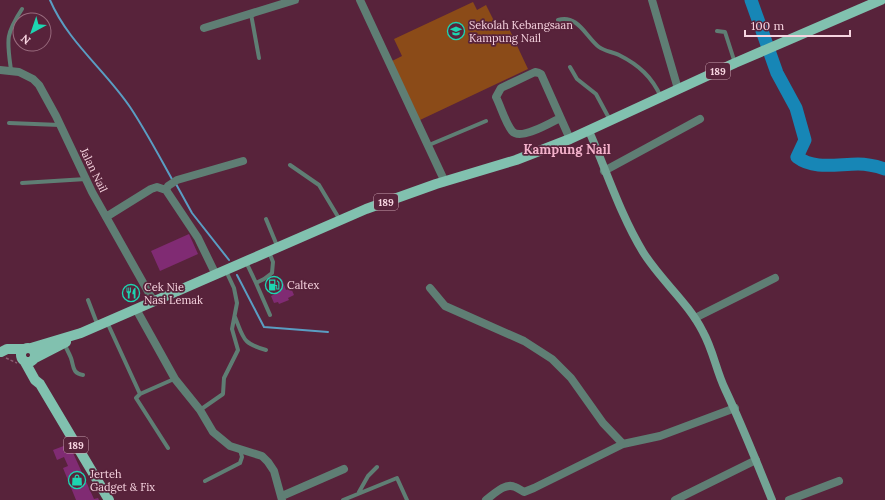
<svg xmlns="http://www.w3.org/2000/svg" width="885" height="500" font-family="Lora,serif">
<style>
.green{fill:#8b4b18}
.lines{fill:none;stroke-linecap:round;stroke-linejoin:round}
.stream{stroke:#5a9dc3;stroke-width:2}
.river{stroke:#1786b6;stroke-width:13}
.building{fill:#802b73}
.path{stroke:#8c5d71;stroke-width:1.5;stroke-dasharray:3 2;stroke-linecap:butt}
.lane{stroke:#5f7e74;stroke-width:4}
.street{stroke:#5f7e74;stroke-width:8}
.secondary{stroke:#73a495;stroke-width:8}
.primary{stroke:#81c1af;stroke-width:10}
.labels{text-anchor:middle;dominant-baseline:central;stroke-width:3.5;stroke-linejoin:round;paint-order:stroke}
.shield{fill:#58233b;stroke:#c79fae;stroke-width:1}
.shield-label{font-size:10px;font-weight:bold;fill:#f7d4e0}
.poi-label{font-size:11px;fill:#f7d4e0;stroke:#58233b;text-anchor:start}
.street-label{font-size:11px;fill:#f7d4e0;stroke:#58233b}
.quarter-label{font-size:13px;font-weight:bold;fill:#f3b0ca;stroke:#58233b}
</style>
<rect width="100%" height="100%" fill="#58233b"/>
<path class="green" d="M473,2L477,10L486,5L496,25L505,20L528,69L420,120L392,61L402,56L394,39Z"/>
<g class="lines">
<path class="stream" d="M50,0C68,42 105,70 130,107C146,131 159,156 173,181
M176,184L192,213L229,260
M237,275L264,327L328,332"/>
<path class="river" d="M751,0L777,73L796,108L805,140L797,157C814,170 837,164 858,164C867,164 876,166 885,169"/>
</g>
<path class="building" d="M189,234L198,254L160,271L151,251Z
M282,279L286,290L291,288L294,295L288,298L289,300L279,304L278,302L274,303L271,296L277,293L276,291L270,293L266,285Z
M132,285L138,298L129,302L123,289Z
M69,444L94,499L98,498L99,500H76L63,468L68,466L64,457L57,460L53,450Z"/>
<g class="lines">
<path class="path" d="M6,358L17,363"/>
<path class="lane" d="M251,14L259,58
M558,20C578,14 586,37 599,47C604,51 613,52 619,55C639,65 652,77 661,97
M717,31L725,32L735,63
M570,67L577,79L596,94L610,120
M11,70C7,40 5,35 22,9
M9,123L60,125
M429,145L486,121
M290,165L319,185L340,220
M22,183L86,179
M266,219L278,248
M246,262L256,283L264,279L272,273L273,262L269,252
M256,283L270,315
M88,300L98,326
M235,317C244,339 242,343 266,350
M107,322L140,394
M64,343C66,348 69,353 71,358C74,367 72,373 83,375
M200,410L223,394L224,378L238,350L232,329L237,303L234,288L226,271
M168,448L136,398L140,394L174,379
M205,481L240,463L242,457L240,450
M359,492L368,476L377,467
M343,500L397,478L407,500"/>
<path class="street" d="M360,0L445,182
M652,0L678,89
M204,28L295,0
M0,70L19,72L33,79L39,85L56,116L92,192L154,302
M560,118C550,123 520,141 512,131C505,122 501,107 496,97L501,88L535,72L539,73L541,74L570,139
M604,171L700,119
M106,217L151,189L157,187L166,190
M216,275L198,238L166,190L168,186L177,180L243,161
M430,288L445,306L524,341L552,359L571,378L603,423L623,444
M136,309L175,379L200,410L213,432L230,446L262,456L268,462L274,471L282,500
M695,318L775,278
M282,496L344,469
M486,500C493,495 505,482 515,487C518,488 520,490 524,492L534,488L623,444L660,436L735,408
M675,500L756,460
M789,500L839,481"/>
<path class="secondary" d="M589,131C607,172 620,214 643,252C661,281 688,302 703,332C713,350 716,370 725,389C742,425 757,463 772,500"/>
<path class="primary" d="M21 355a7 7 0 1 1 14 0a7 7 0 1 1-14 0Z
M31,348L81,333L366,209L436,184L516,160L570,139L735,63L881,0
M1,352L7,349H24
M35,358L66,342
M25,362L35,380L40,384L109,500"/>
</g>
<defs>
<g id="school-ring" transform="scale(0.9)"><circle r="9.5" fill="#58233b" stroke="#1dd5b1" stroke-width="1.5"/><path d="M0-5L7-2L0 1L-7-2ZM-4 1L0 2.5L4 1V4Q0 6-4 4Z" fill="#1dd5b1"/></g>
<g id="fuel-ring" transform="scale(0.9)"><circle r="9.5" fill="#58233b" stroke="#1dd5b1" stroke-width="1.5"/><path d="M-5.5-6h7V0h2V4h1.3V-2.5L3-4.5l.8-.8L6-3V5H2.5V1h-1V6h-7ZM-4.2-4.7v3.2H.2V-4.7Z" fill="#1dd5b1"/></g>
<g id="restaurant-ring" transform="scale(0.9)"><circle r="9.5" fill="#58233b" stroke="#1dd5b1" stroke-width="1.5"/><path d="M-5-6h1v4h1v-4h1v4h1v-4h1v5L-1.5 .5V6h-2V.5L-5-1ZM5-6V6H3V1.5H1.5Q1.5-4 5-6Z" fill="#1dd5b1"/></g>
<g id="shop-ring" transform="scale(0.9)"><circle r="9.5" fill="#58233b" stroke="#1dd5b1" stroke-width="1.5"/><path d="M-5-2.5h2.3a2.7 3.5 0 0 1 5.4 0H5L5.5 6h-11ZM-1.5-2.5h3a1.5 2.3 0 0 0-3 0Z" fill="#1dd5b1"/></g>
</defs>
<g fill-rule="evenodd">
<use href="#school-ring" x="456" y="31"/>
<use href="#fuel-ring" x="274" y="285"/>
<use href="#restaurant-ring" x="131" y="293"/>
<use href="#shop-ring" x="77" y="480"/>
</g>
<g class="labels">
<g class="shield">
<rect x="706" y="63" width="24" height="16" rx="3"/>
<rect x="374" y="194" width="24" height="16" rx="3"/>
<rect x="64" y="437" width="24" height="16" rx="3"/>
</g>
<g class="shield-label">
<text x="718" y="71">189</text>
<text x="386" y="202">189</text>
<text x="76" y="445">189</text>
</g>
<g class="poi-label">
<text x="469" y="25">Sekolah Kebangsaan<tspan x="469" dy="13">Kampung Nail</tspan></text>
<text x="287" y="285">Caltex</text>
<text x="144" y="287">Cek Nie<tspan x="144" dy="13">Nasi Lemak</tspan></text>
<text x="90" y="474">Jerteh<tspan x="90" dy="13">Gadget &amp; Fix</tspan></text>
</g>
<g class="street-label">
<text transform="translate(94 170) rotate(64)">Jalan Nail</text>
</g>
<g class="quarter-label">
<text x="567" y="149">Kampung Nail</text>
</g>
</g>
<g transform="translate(32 32) rotate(220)"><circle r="19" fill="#58233b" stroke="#986a7d"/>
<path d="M0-3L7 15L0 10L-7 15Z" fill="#1dd5b1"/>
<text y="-6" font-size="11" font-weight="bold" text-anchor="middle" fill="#f7d4e0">N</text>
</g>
<path d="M745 30v6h105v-6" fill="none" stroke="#f7d4e0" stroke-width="2"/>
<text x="751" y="30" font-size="12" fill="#f7d4e0" stroke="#58233b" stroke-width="3" paint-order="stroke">100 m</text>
</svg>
